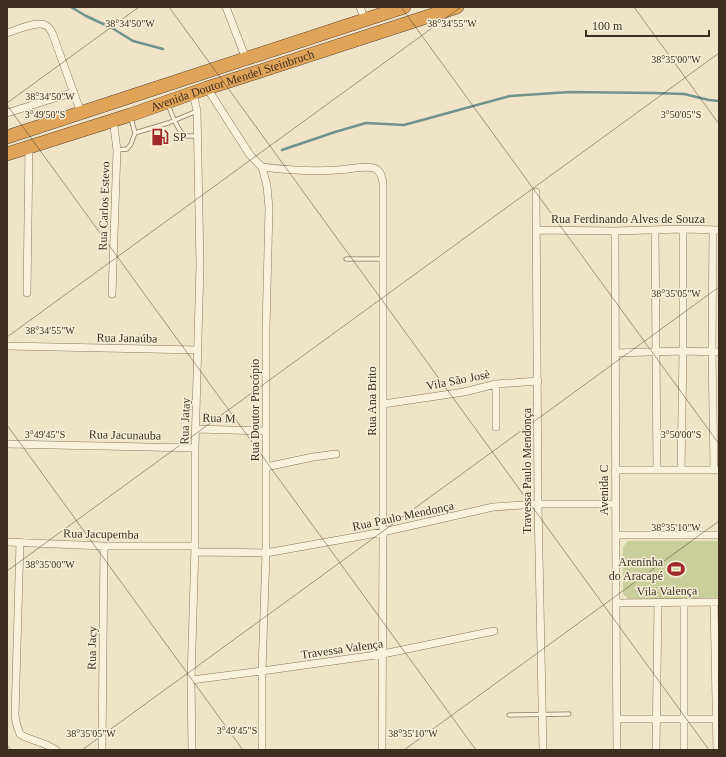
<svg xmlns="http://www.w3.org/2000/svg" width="726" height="757" font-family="Georgia,serif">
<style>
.green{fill:#c9cf9b}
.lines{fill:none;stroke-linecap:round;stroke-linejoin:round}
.stream{stroke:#6f938a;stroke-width:2.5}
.lane-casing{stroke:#8d765c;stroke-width:5}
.street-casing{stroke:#8d765c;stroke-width:8}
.highway-casing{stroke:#5b4430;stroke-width:14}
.lane{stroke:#faf1dc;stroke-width:3.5}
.street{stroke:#faf1dc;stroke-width:7}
.highway{stroke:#e0a458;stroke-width:13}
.ticks{fill:none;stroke:#3d2e20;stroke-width:1;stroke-opacity:0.45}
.labels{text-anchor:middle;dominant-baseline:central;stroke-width:3;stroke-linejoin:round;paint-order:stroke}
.street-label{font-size:12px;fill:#3d2e20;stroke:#f7eed8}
.poi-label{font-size:12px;fill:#3d2e20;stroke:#f7eed8;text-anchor:start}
.ticks-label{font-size:10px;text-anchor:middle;fill:#3d2e20;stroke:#f7eed8;stroke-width:3;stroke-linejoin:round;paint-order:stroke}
</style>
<rect width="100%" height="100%" fill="#f0e4c8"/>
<path class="green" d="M628,541H719V600L628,599L623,594V547Z"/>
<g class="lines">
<path class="stream" d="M71,7L86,16L112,28L133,41L163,49
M282,150L335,132L366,123L404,125L510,96L570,92L654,93L684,94L709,100L719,101"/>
<g class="lane-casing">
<path id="lane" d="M168,104C172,116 176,127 184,136H197
M131,118L135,133
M117,150L127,149L131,144L135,133L168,123L197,111
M346,259H383
M509,715L569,714"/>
</g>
<g class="street-casing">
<path id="street" d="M226,7L246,59
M360,7L365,20
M7,33C16,30 36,21 45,25C50,27 51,31 53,35L81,113
M207,88L250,155L262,167L267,186L269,208L266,330V553L262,671V750
M7,113L74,92
M262,167C287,170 312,172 337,170C348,170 364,165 374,168C381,171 382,177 383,183V532L382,750
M536,192L538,504L543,750
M537,230L615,231L683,229L719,230
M655,230L657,470
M713,230L712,352L714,470
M615,231L616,603L617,750
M27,293L29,147
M112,294L117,150L113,119
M7,346L198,350
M615,353L683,351L719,352
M496,384V427
M383,404L464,392L496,384L538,381
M196,429L266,431
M7,444L195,448
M266,467L313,457L336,454
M615,470H719
M681,470L683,351V229
M616,535H719
M7,542L104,546H195
M20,542L15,716L17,726L20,734L25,737L47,745L56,750
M195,552L266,553L383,532L493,507L538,504H616
M714,602L717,750
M616,603L719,602
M191,680L262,671L383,654L494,631
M617,719H719
M102,750L104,546
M192,750L191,680L195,546V448L200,265L197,111L193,93
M656,750L658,602
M684,750V602"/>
</g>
<g class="highway-casing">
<g id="highway">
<path d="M7,137L404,7"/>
<path id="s1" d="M7,154L130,115L207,88L245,76L457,7"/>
</g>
</g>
<use href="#lane" class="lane"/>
<use href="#street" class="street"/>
<use href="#highway" class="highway"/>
</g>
<path class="ticks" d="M169,7L709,750M401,7L719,444M634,7L719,124M7,103L139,7M7,105L476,750M7,337L461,7M7,425L243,750M7,571L719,53M7,745L11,750M82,750L719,287M404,750L719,521"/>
<defs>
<g id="fuel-bare" transform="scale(1.38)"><path d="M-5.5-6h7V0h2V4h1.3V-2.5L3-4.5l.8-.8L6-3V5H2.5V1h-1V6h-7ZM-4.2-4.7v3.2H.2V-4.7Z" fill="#9e2a2b" stroke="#f7eed8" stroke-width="2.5" paint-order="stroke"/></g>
<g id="stadium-bare" transform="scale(1.38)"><path d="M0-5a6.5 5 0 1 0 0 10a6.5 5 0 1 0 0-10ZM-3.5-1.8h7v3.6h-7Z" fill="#9e2a2b" stroke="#f7eed8" stroke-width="2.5" paint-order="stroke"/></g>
</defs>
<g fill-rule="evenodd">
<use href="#fuel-bare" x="160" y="137"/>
<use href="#stadium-bare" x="676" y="569"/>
</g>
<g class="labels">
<g class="street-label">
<text stroke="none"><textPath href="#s1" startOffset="237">Avenida Doutor Mendel Steinbruch</textPath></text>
<text transform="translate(104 206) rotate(-88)">Rua Carlos Estevo</text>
<text x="628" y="219">Rua Ferdinando Alves de Souza</text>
<text transform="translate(127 338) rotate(1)">Rua Janaúba</text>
<text transform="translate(458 380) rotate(-11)">Vila São Josè</text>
<text transform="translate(372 401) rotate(-90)">Rua Ana Brito</text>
<text transform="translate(255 410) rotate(-90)">Rua Doutor Procópio</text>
<text transform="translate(219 418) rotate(2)">Rua M</text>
<text transform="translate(185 421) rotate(-88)">Rua Jatay</text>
<text transform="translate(125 435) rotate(1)">Rua Jacunauba</text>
<text transform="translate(527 471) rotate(-90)">Travessa Paulo Mendonça</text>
<text transform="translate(604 490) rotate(-90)">Avenida C</text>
<text transform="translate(403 516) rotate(-12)">Rua Paulo Mendonça</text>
<text transform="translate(101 534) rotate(1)">Rua Jacupemba</text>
<text transform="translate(667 591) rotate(-1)">Vila Valença</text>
<text transform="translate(92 648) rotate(-89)">Rua Jacy</text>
<text transform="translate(342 649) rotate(-8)">Travessa Valença</text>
</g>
<g class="poi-label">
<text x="173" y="137">SP</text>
<text x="663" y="562" text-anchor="end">Areninha<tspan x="663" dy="14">do Aracapé</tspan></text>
</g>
</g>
<g class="ticks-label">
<text x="130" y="27">38°34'50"W</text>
<text x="452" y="27">38°34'55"W</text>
<text x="676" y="63">38°35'00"W</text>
<text x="50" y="100">38°34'50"W</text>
<text x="45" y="118">3°49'50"S</text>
<text x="681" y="118">3°50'05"S</text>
<text x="676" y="297">38°35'05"W</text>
<text x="50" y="334">38°34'55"W</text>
<text x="45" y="438">3°49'45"S</text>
<text x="681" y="438">3°50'00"S</text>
<text x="676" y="531">38°35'10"W</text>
<text x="50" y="568">38°35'00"W</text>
<text x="237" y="734">3°49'45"S</text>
<text x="91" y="737">38°35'05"W</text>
<text x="413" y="737">38°35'10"W</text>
</g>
<rect width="726" height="757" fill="none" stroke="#3d2e20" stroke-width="16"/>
<path d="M586 30v6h123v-6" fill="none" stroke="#3d2e20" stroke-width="2"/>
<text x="592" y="30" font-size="12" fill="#3d2e20" stroke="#f7eed8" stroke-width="3" paint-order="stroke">100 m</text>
</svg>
